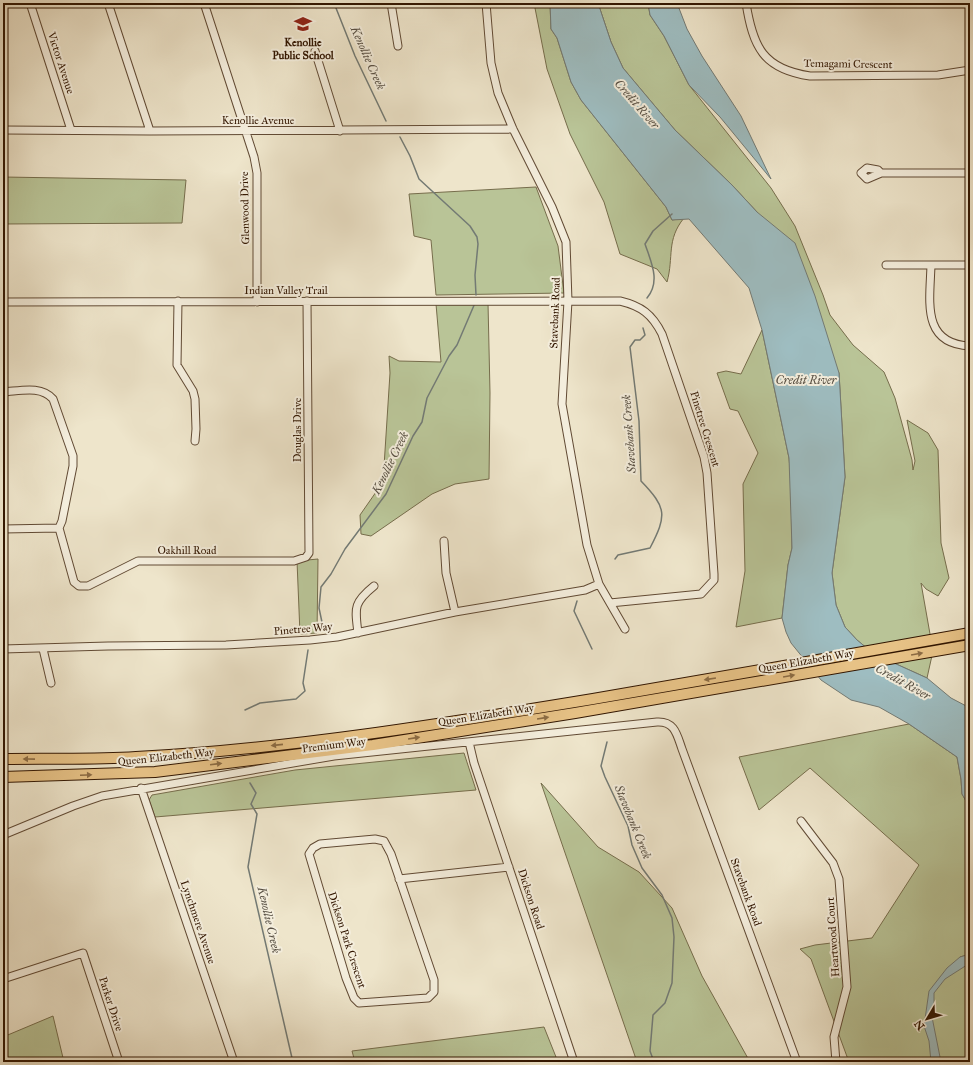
<svg xmlns="http://www.w3.org/2000/svg" width="973" height="1065" font-family="'IM FELL Great Primer',serif">
<style>
.green{fill:#b9c497;stroke:#766d4c}
.water{fill:#9ebdc1;stroke:#737a74}
.lines{fill:none;stroke-linecap:round;stroke-linejoin:round}
.stream{stroke:#737a74;stroke-width:1.5}
.minor-casing{stroke:#614a34;stroke-width:9}
.highway-casing{stroke:#321601;stroke-width:12}
.minor{stroke:#f4eedd;stroke-width:7}
.highway{stroke:#e7c286;stroke-width:10}
.oneway{fill:#8c6c44}
.labels{text-anchor:middle;dominant-baseline:central;stroke-width:4;stroke-linejoin:round;paint-order:stroke}
.poi-label{font-size:11px;font-weight:bold;fill:#321601;stroke:#f4eedd}
.street-label{font-size:11px;fill:#321601;stroke:#f4eedd}
.water-label{font-size:12px;font-style:italic;fill:#585044;stroke:#f4eedd}
</style>
<rect width="100%" height="100%" fill="#eee5cb"/>
<filter id="stains"><feTurbulence type="fractalNoise" baseFrequency=".005" numOctaves="4"/><feColorMatrix values="0 0 0 0 .2 0 0 0 0 .09 0 0 0 0 .02 0 0 0 .5 -.17"/></filter>
<radialGradient id="worn" r=".72"><stop offset=".6" stop-color="#630" stop-opacity="0"/><stop offset="1" stop-color="#630" stop-opacity=".3"/></radialGradient>
<path class="green" d="M534,3H550L551,29L557,38L571,82L581,100L666,207L672,220L684,218C666,240 674,257 667,282L657,269L620,254L604,202L570,134L547,69Z
M598,3H648L650,15L664,36L689,85L771,188L795,226L823,295L830,315L853,345L884,372L895,398L912,460L913,470L915,461L907,420L928,433L938,450L941,543L949,578L938,596L926,589L921,583L933,651L927,678L874,654L857,640L845,627L836,605L832,573L845,477L839,373L757,212L732,185L675,130L623,68L611,42Z
M3,177L186,180L182,223L3,224Z
M536,187L558,246L564,293L436,295L431,240L414,236L409,194Z
M488,303L490,393L489,479L455,484L432,494L371,536L361,534L360,515L383,482L390,373L389,356L399,361L441,362L436,304Z
M762,330L789,458L791,480L792,548L788,565L782,618L736,627L745,571L743,484L758,453L738,411L730,409L717,373L726,371L741,374Z
M318,559L317,633L300,634L297,561Z
M909,724L957,757L961,779L962,794L970,808V954L960,957H970V1062H849L811,959L800,949L815,945L872,938L919,865L810,768L759,810L739,757Z
M464,753L476,790L155,817L149,800L152,795L295,770Z
M541,783L598,847L639,872L672,908L702,976L750,1062H637Z
M53,1016L64,1062H3V1037Z
M544,1027L558,1062H355L352,1051Z"/>
<path class="water" d="M550,3H598L611,42L623,68L675,130L732,185L757,212L795,243L815,296L839,373L845,477L832,573L836,605L845,627L857,640L874,654L927,678L951,698L970,708V808L962,794L961,779L957,757L909,724L879,707L851,700L821,680L791,643L786,632L782,618L788,565L792,548L789,458L762,330L749,288L689,219L672,220L666,207L581,100L571,82L557,38L551,29Z
M648,3H677L687,29L702,56L741,116L771,179L720,117L689,85L664,36L650,15Z
M970,954V963L945,979L934,993V1006L932,1017L940,1057L939,1062H931L929,1041L924,1026L929,991L947,968L960,957Z"/>
<g class="lines">
<path class="stream" d="M334,3L355,56L386,121
M400,137L410,156L419,179L470,226L477,237L478,244L475,275L476,295
M647,298C661,281 651,262 645,244L653,231L672,214
M615,559L618,555L650,548C667,515 667,508 641,481L639,421L630,347L635,340H640L645,335L643,328
M577,601L574,611L592,649
M323,627L319,608L321,587L331,574L345,549L386,494L413,436L422,422L427,398L449,356L457,345L475,303
M245,710L260,703L296,699L305,691L303,683L308,650
M607,742L601,766L605,777L628,826L632,845L642,868L662,895L672,918L674,937L672,983L665,1003L653,1015L650,1051L654,1062
M250,783L256,793L251,804L257,814L248,867L292,1058L295,1062"/>
<g class="minor-casing">
<path id="minor" d="M30,3L71,130
M108,3L150,131
M204,3L254,157L257,173V302
M391,3L398,46
M486,3L491,63L498,93L513,129L552,207L566,242L568,301L562,404L587,545L599,584L625,629
M746,3C753,47 763,69 810,76L938,75L970,70
M315,51L340,131
M3,130L150,131L513,129
M881,173L878,170L867,168L861,173L867,179L881,173H970
M886,265H970
M931,265C930,301 921,344 970,346
M178,301L177,365L193,391L195,399L196,429L195,441
M3,302L620,301C641,306 652,314 662,334L704,457L707,473L714,574V580L701,594L610,603
M3,392C20,391 41,385 53,399L73,456V466L62,521L59,528L3,529
M59,528L74,582L79,586H88L138,561H294L306,557L309,553L307,301
M444,541L446,573L455,612
M358,633C355,608 353,603 374,586
M3,649L108,646L226,645L310,640L337,637L455,612L585,590L599,584
M43,649L51,683
M469,742L474,763L574,1062
M141,788L234,1062
M801,821L833,863L839,879L847,987L834,1037L836,1062
M3,835L73,806L102,796L334,756L657,722C675,721 677,735 682,749L797,1062
M375,839L384,841L391,854L434,980V992L428,998L359,1003L354,998L346,978L309,854L313,848L320,844Z
M399,879L509,867
M3,979L83,953L119,1062"/>
</g>
<g class="highway-casing">
<path id="highway" d="M3,759C47,758 91,760 136,757C289,749 441,724 593,699C719,677 844,656 970,633
M3,777L155,772L373,745L575,713L970,645"/>
</g>
<use href="#minor" class="minor"/>
<use href="#highway" class="highway"/>
</g>
<defs><path id="oneway-solid" d="M-6-.8H1V-3.2L6.5 0L1 3.2V.8H-6Z"/></defs>
<g class="oneway">
<use href="#oneway-solid" transform="translate(917 654) rotate(-10)"/>
<use href="#oneway-solid" transform="translate(789 676) rotate(-10)"/>
<use href="#oneway-solid" transform="translate(710 679) rotate(171)"/>
<use href="#oneway-solid" transform="translate(543 718) rotate(-9)"/>
<use href="#oneway-solid" transform="translate(414 738) rotate(-9)"/>
<use href="#oneway-solid" transform="translate(277 745) rotate(174)"/>
<use href="#oneway-solid" transform="translate(29 759) rotate(-179)"/>
<use href="#oneway-solid" transform="translate(216 764) rotate(-7)"/>
<use href="#oneway-solid" transform="translate(86 775) rotate(-2)"/>
</g>
<defs>
<g id="school-bare" transform="scale(1.38)"><path d="M0-5L7-2L0 1L-7-2ZM-4 1L0 2.5L4 1V4Q0 6-4 4Z" fill="#8f2418" stroke="#f4eedd" stroke-width="2.5" paint-order="stroke"/></g>
</defs>
<g fill-rule="evenodd">
<use href="#school-bare" x="303" y="24"/>
</g>
<g class="labels">
<g class="poi-label">
<text x="303" y="42">Kenollie<tspan x="303" dy="13">Public School</tspan></text>
</g>
<g class="street-label">
<text transform="translate(61 63) rotate(72)">Victor Avenue</text>
<text transform="translate(848 64) rotate(1)">Temagami Crescent</text>
<text x="258" y="120">Kenollie Avenue</text>
<text transform="translate(245 208) rotate(-91)">Glenwood Drive</text>
<text x="286" y="290">Indian Valley Trail</text>
<text transform="translate(555 313) rotate(-88)">Stavebank Road</text>
<text transform="translate(705 429) rotate(73)">Pinetree Crescent</text>
<text transform="translate(297 430) rotate(-90)">Douglas Drive</text>
<text x="187" y="550">Oakhill Road</text>
<text transform="translate(303 629) rotate(-5)">Pinetree Way</text>
<text transform="translate(806 661) rotate(-10)">Queen Elizabeth Way</text>
<text transform="translate(486 715) rotate(-9)">Queen Elizabeth Way</text>
<text transform="translate(334 745) rotate(-7)">Premium Way</text>
<text transform="translate(166 757) rotate(-6)">Queen Elizabeth Way</text>
<text transform="translate(746 892) rotate(70)">Stavebank Road</text>
<text transform="translate(531 899) rotate(72)">Dickson Road</text>
<text transform="translate(198 922) rotate(71)">Lynchmere Avenue</text>
<text transform="translate(833 937) rotate(-94)">Heartwood Court</text>
<text transform="translate(347 940) rotate(72)">Dickson Park Crescent</text>
<text transform="translate(111 1004) rotate(72)">Parker Drive</text>
</g>
<g class="water-label">
<text transform="translate(368 58) rotate(66)">Kenollie Creek</text>
<text transform="translate(637 104) rotate(49)">Credit River</text>
<text x="806" y="380">Credit River</text>
<text transform="translate(629 434) rotate(-94)">Stavebank Creek</text>
<text transform="translate(390 463) rotate(-64)">Kenollie Creek</text>
<text transform="translate(903 682) rotate(29)">Credit River</text>
<text transform="translate(633 822) rotate(68)">Stavebank Creek</text>
<text transform="translate(269 920) rotate(77)">Kenollie Creek</text>
</g>
</g>
<rect width="973" height="1065" fill="none" stroke="#eee5cb" stroke-width="16"/>
<rect x="4" y="4" width="965" height="1057" fill="none" stroke="#321601" stroke-width="2"/>
<rect x="8" y="8" width="957" height="1049" fill="none" stroke="#321601"/>
<g transform="translate(927 1019) rotate(232)" stroke="#f4eedd" stroke-width="3" paint-order="stroke">
<path d="M0-3L7 15L0 10L-7 15Z" fill="#321601"/>
<text y="-6" font-size="11" font-weight="bold" text-anchor="middle" fill="#321601">N</text>
</g>
<rect width="100%" height="100%" filter="url(#stains)"/>
<rect width="100%" height="100%" fill="url(#worn)"/>
</svg>
